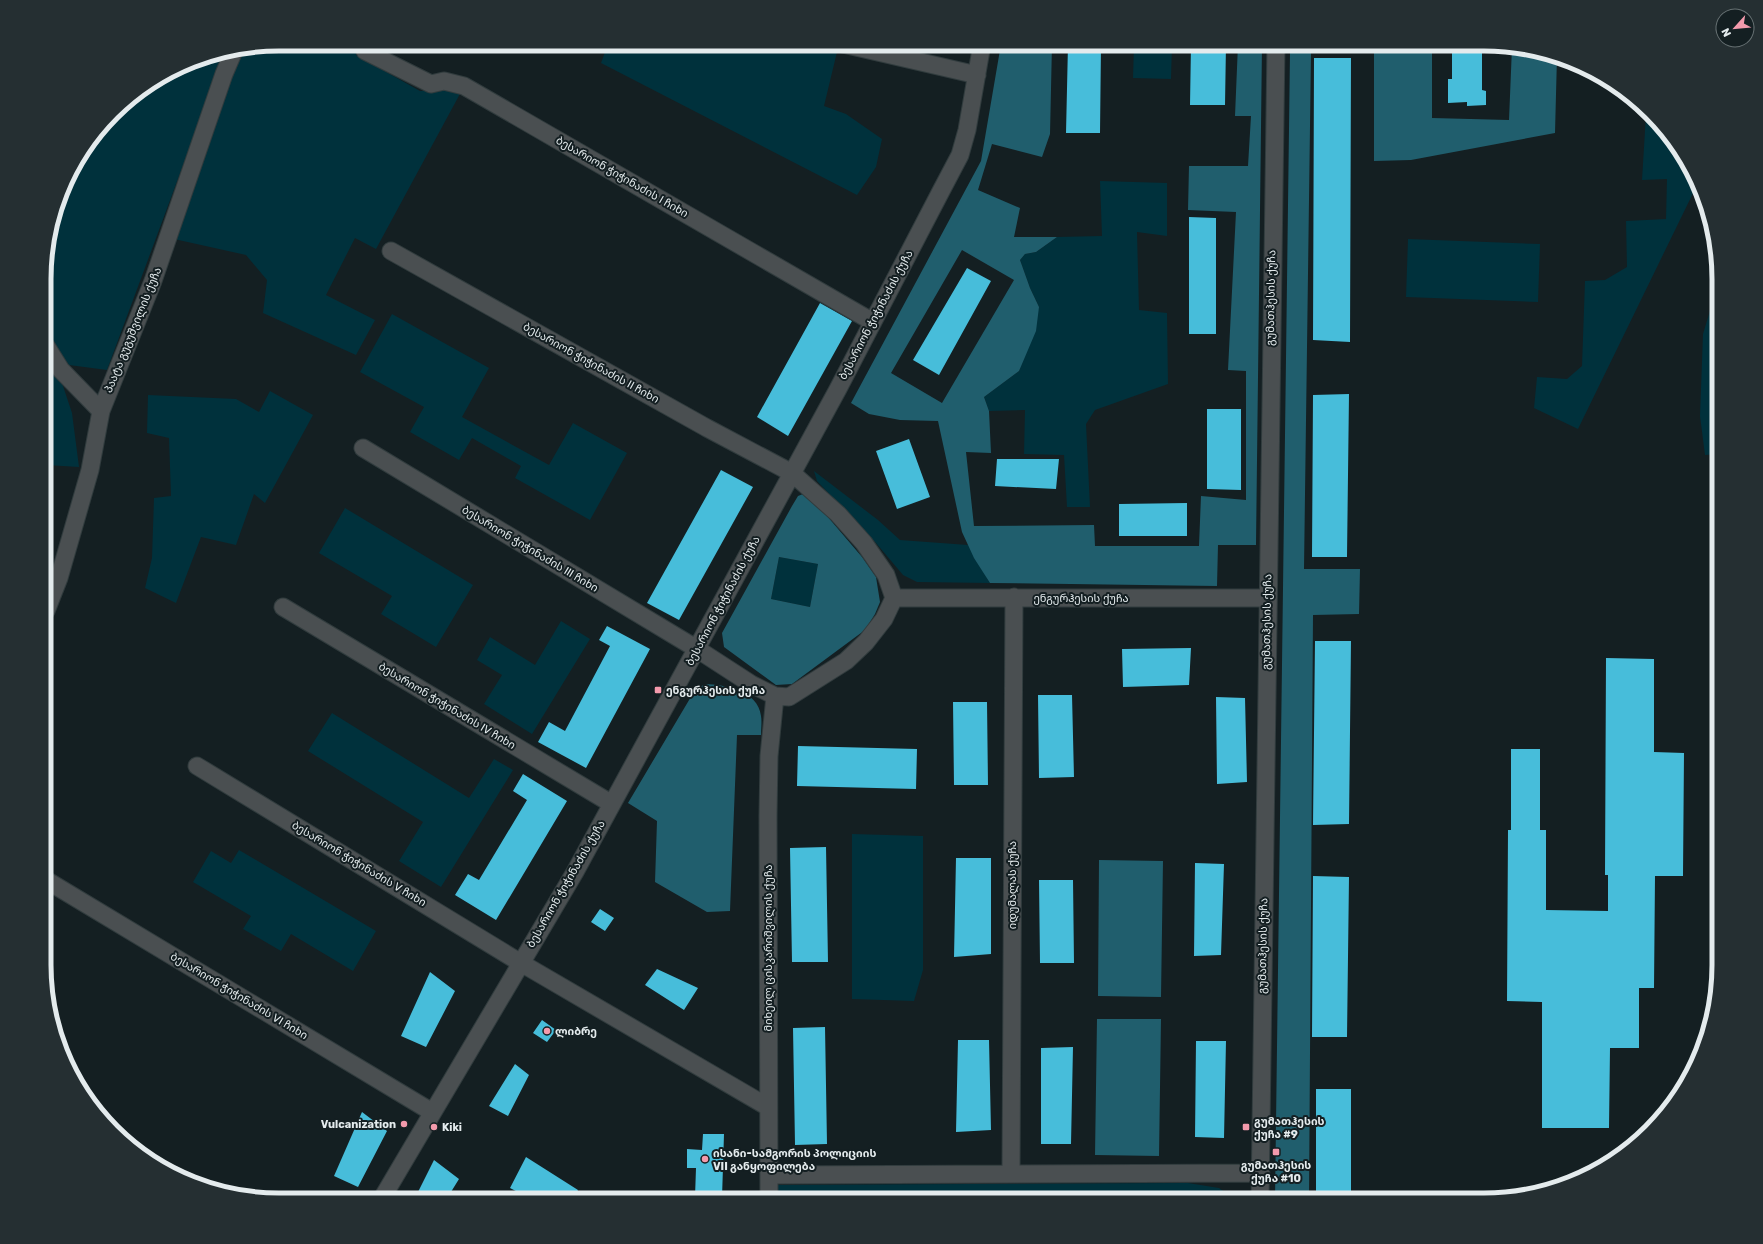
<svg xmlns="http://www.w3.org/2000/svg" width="1763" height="1244" font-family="Rubik,'Noto Sans Georgian',sans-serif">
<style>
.green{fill:#00313c}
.forest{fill:#205e6d;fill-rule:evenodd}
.building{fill:#47bdda}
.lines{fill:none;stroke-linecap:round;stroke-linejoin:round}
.minor-casing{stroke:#313c3e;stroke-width:19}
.minor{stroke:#4a4f51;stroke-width:17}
.poi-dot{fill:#f39aac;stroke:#141f22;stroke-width:1.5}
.labels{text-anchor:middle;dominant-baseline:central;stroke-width:4;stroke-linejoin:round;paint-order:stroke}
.street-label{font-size:11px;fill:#e4ebed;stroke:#141f22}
.poi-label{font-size:11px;font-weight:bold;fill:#e4ebed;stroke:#141f22;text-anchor:start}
.rim{fill:none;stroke:#e4ebed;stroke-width:5}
</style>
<rect width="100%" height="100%" fill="#141f22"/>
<path class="green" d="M279,44H361L356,55L420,91L447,90L461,92L376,249L355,238L326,295L375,320L356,355L263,313L267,280L246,255L174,239L240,52Z
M608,44H802L837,52L824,106L846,114L882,139L876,167L857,195L601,63Z
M1134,44H1172L1171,79L1133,78Z
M224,55L107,370L69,365L46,333V249L68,175L124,103L190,62Z
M1646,114L1688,162L1697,185L1578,429L1534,408L1537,377L1567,379L1582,366L1585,281L1605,280L1627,267L1626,221L1666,219L1667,179L1642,180Z
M1100,181L1167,183V236L1137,232L1139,310L1167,313L1168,384L1095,410L1086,424L1090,507H1067L1064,455L1024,454L1025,410L989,411L984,397L1019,371L1039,307L1030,288L1020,260L1025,254L1036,252L1057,237L1102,236Z
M1408,239L1540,244L1538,302L1406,297Z
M1719,281V454L1705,455L1700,416L1703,334Z
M392,314L489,368L462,417L549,465L573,423L627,453L590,520L515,478L521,466L472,438L459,460L410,432L424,407L360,372Z
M46,357L60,377L72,413L79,467L46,465Z
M270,391L313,415L265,503L254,494L236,545L201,537L176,603L145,588L152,558L154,498L171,496L169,438L147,433L148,395L236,399L259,412Z
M814,471L878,520L900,540L968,545L990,583L917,582L903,575L876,543L817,481Z
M345,508L473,585L436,647L381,614L392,596L319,553Z
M779,557L818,564L810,607L771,599Z
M561,621L590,639L532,734L484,704L502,675L477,660L490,637L535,665Z
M332,713L469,798L494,759L513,770L441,887L399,861L423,822L308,751Z
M852,834L923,836V970L914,1001L852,999Z
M239,850L376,931L353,971L291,934L281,951L243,929L251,916L193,882L211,851L231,863Z
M1188,1183L1219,1188L1236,1200H777V1185Z"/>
<path class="forest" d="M1001,44H1052L1050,134L1042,157L992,144L978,190L1020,208L1014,237H1057L1036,252L1025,254L1020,260L1030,288L1039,307L1036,331L1019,371L984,397L989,411L991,453L966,452L974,526L1094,525L1095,546H1199L1201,496L1246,500V371L1228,370L1236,212L1188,210L1189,166H1248L1251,116H1235L1238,44H1262L1256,545H1218L1217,586L990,583L974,558L962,532L938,421L900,420L869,414L851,403L981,161ZM962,250L1014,280L942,403L891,373Z
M1379,44H1432V118L1509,120L1512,47L1557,56L1555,133L1411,160L1374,161V53Z
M1290,52L1311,53L1304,569H1360L1359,614L1313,615L1309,1200H1275Z
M803,494L810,496L862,557L876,577L880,602L875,614L865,630L792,684L776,685L724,647L722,633L792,506L798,496ZM779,557L818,564L810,607L771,599Z
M705,684C725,685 758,690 761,716C762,722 761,729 761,735H737L730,911L707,912L655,882L657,821L628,803L695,690Z
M1099,860L1163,861L1161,997L1098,996Z
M1097,1019H1161L1159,1156L1095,1155Z"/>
<path class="building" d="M1068,44H1101L1100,133H1066Z
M1191,44H1226L1225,105H1190Z
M1452,44H1482V90L1486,91V105L1467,106V102L1448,103V79H1452Z
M1314,58H1351L1350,342L1313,340Z
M1189,217L1216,218V334H1189Z
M967,268L991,281L939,375L913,360Z
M820,303L852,321L788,436L757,417Z
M1349,394L1347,557H1312L1313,395Z
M1207,409H1241V490L1207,489Z
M909,439L930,497L897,509L876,451Z
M997,459H1059L1056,489L995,486Z
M721,470L753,487L679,620L647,603Z
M1187,503V536H1119V504Z
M607,626L650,649L586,768L538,742L549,722L565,731L610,646L599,640Z
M1315,641H1351L1349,824L1313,825Z
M1191,648L1189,685L1123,687L1122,649Z
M1606,658L1654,659V752L1684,753L1683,876H1655L1654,988H1639V1048H1610L1609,1128H1542V1002L1507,1001L1508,830H1511V749H1540V830H1546V910L1608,911V875H1605Z
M1038,695H1072L1074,777L1039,778Z
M1216,697L1245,698L1247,782L1217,784Z
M953,702H987L988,785H954Z
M798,746L917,749L916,789L797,786Z
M523,774L567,801L496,920L455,895L468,874L479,880L527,800L513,791Z
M826,847L828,962H792L790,848Z
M956,858H991V954L954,957Z
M1195,863L1224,864L1221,955L1194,956Z
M1313,876L1349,877L1347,1037H1312Z
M1039,880H1073L1074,963H1040Z
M600,909L614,918L605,931L591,922Z
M657,969L698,988L684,1010L645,985Z
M430,972L455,991L426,1047L401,1036Z
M542,1020L556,1030L547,1042L533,1033Z
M825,1027L827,1144L795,1145L793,1028Z
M958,1040H989L991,1130L956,1132Z
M1196,1041H1226L1224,1138L1195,1137Z
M1073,1047L1071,1144H1041V1048Z
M515,1064L529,1075L508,1116L489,1106Z
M1316,1089H1351V1200H1316Z
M362,1112L387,1131L358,1187L334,1176Z
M703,1134H724L722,1198L695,1197L696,1168H687V1149L702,1150Z
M526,1157L578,1190L573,1200H533L510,1188Z
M434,1160L459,1179L446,1200H414Z"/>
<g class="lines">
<g class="minor-casing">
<path id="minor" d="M843,44L977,75
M365,51L431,84L444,81L464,86L873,322
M46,346L61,370L101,411
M363,448L697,649L751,684L775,696L789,697L846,661L866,642L884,619L894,598L886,575L864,543L838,514L792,473L707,428L391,251
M894,598H1267
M283,607L612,804
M46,611L59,578L90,470L101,411L153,281L224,74L233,53
M197,766L521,963L768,1107
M46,880L432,1112
M1011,1173L1014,597
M769,1175L1261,1173
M381,1200L575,872L838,389L940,193L960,155L967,130L982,44
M769,1200L768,816L769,756L775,696
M1260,1200L1276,44"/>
</g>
<use href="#minor" class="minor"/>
</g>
<g class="poi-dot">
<rect x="654" y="686" width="8" height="8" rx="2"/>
<circle cx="547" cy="1031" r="4"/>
<circle cx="404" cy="1124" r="4"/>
<circle cx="434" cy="1127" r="4"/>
<rect x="1242" y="1123" width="8" height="8" rx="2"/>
<rect x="1272" y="1148" width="8" height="8" rx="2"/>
<circle cx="705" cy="1159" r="4"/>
</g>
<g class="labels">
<g class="street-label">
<text transform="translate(622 177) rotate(30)">ბესარიონ ჭიჭინაძის I ჩიხი</text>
<text transform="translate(1271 298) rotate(-89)">გუმათჰესის ქუჩა</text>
<text transform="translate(876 315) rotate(-62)">ბესარიონ ჭიჭინაძის ქუჩა</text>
<text transform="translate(133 330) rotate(-68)">პაატა გუგუშვილის ქუჩა</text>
<text transform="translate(591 363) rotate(29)">ბესარიონ ჭიჭინაძის II ჩიხი</text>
<text transform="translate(530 549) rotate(31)">ბესარიონ ჭიჭინაძის III ჩიხი</text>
<text x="1081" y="598">ენგურჰესის ქუჩა</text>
<text transform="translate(723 601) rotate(-62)">ბესარიონ ჭიჭინაძის ქუჩა</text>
<text transform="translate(1267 622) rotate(-89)">გუმათჰესის ქუჩა</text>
<text transform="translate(447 706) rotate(31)">ბესარიონ ჭიჭინაძის IV ჩიხი</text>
<text transform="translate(359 864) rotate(31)">ბესარიონ ჭიჭინაძის V ჩიხი</text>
<text transform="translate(566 884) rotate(-60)">ბესარიონ ჭიჭინაძის ქუჩა</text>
<text transform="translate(1012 885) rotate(-90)">იდუმალას ქუჩა</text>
<text transform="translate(1263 946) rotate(-89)">გუმათჰესის ქუჩა</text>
<text transform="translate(768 948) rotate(-90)">მიხეილ ცისკარიშვილის ქუჩა</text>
<text transform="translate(239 996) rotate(31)">ბესარიონ ჭიჭინაძის VI ჩიხი</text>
</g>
<g class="poi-label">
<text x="666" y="690">ენგურჰესის ქუჩა</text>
<text x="555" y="1031">ლიბრე</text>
<text x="1254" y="1121">გუმათჰესის<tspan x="1254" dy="13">ქუჩა #9</tspan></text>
<text x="396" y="1124" text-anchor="end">Vulcanization</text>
<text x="442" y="1127">Kiki</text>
<text x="713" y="1153">ისანი-სამგორის პოლიციის<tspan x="713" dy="13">VII განყოფილება</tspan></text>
<text x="1276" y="1165" text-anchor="middle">გუმათჰესის<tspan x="1276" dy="13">ქუჩა #10</tspan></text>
</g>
</g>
<path d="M0 0H1763V1244H0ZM279 51H1484A228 228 0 0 1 1712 279V965A228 228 0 0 1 1484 1193H279A228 228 0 0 1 51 965V279A228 228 0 0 1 279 51Z" fill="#252f32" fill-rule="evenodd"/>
<path class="rim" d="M279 51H1484A228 228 0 0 1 1712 279V965A228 228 0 0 1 1484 1193H279A228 228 0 0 1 51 965V279A228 228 0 0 1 279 51Z"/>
<g transform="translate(1735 28) rotate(243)"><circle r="19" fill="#141f22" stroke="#677173"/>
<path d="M0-3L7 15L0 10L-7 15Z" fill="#f39aac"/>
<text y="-6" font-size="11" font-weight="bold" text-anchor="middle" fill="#e4ebed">N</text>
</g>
</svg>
